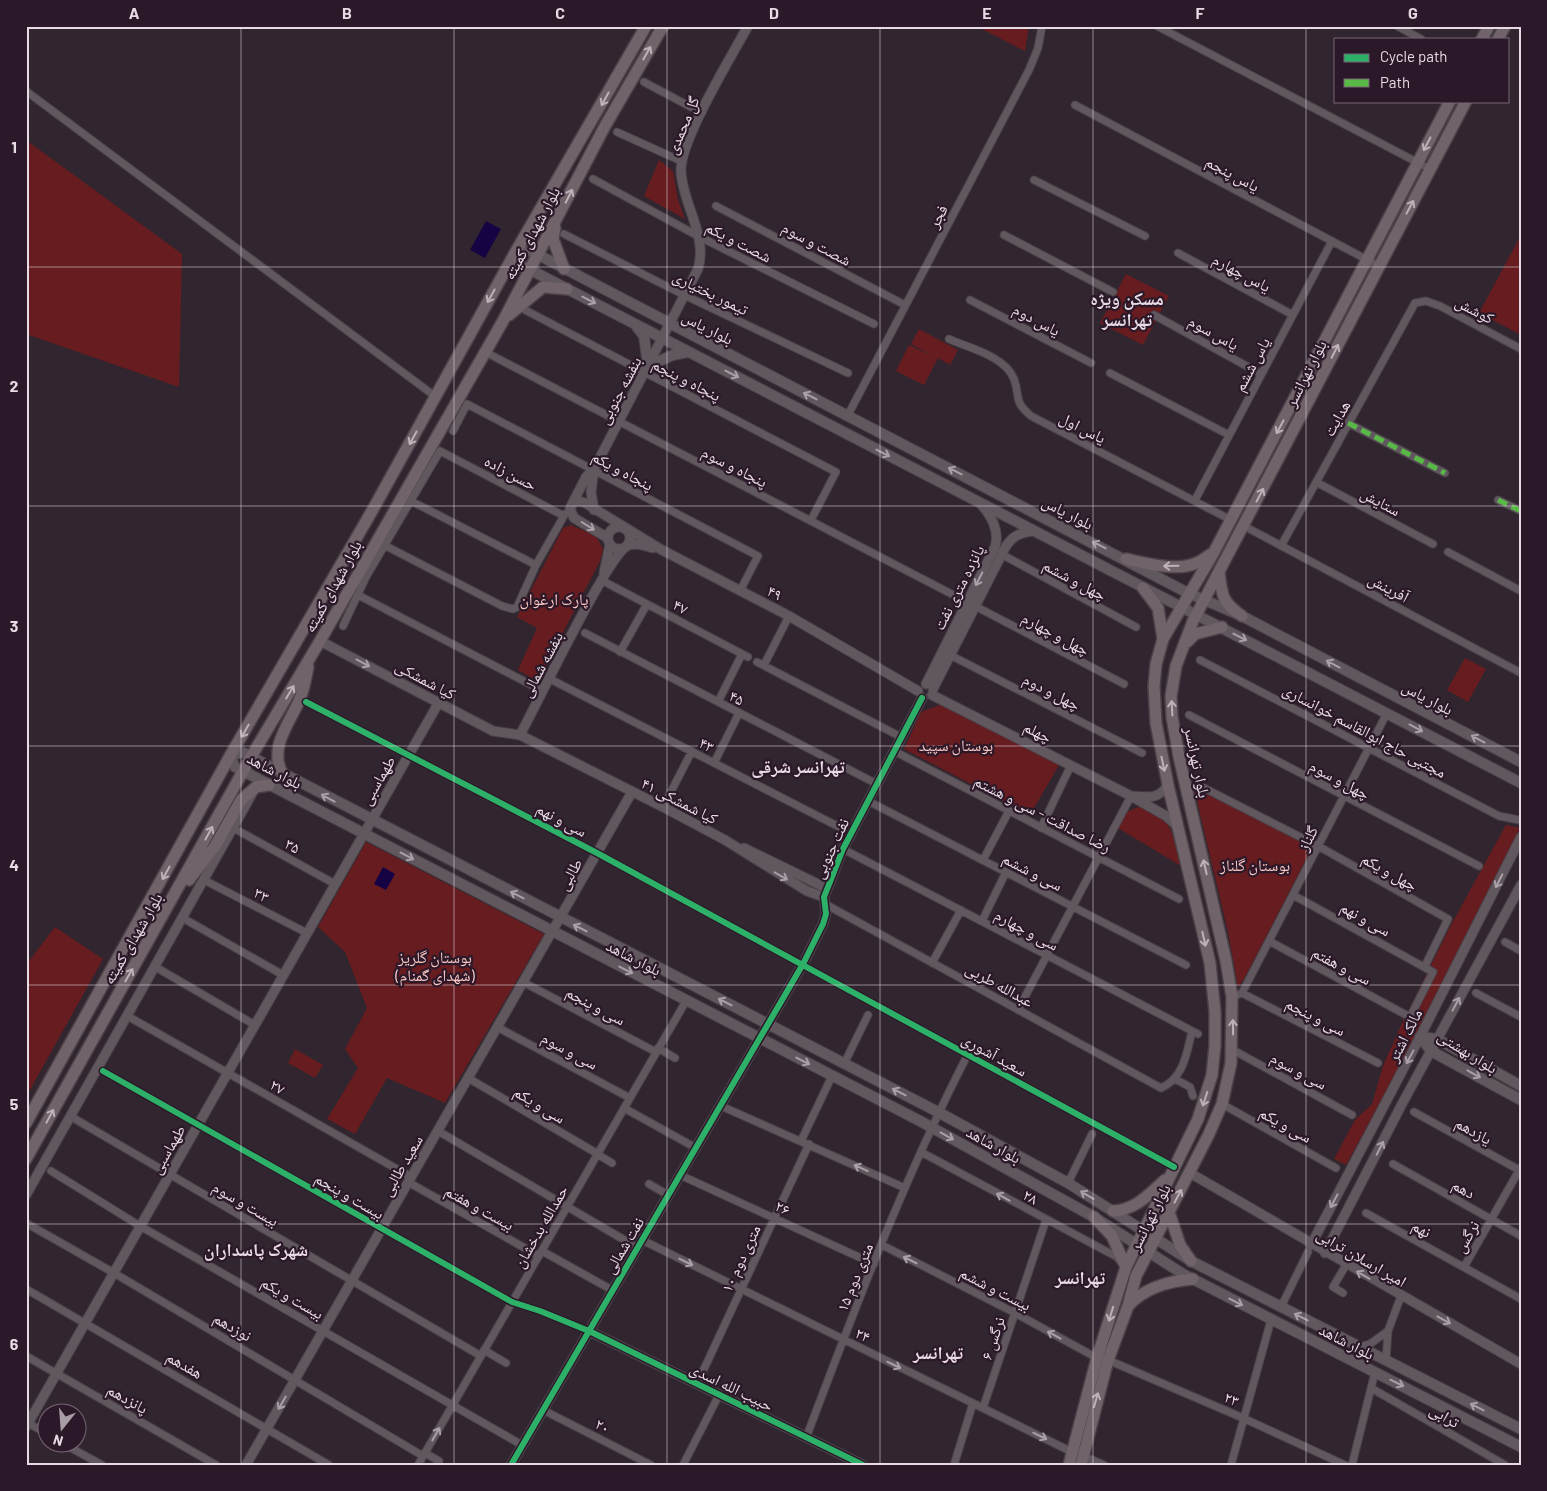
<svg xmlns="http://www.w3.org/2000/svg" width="1547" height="1491" font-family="Barlow,'Noto Naskh Arabic',sans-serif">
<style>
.green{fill:#671c1f}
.water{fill:#160344}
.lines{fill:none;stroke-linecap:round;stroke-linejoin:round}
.minor-casing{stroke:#4a4148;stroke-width:9}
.tertiary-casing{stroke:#4a4148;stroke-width:11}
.secondary-casing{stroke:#4a4148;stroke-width:12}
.primary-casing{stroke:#4a4148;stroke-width:14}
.minor{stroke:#61585f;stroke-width:7}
.tertiary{stroke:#61585f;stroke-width:9}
.secondary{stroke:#61585f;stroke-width:10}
.primary{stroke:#71636a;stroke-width:11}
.quiet{stroke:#58b947;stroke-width:5;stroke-dasharray:10 5;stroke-linecap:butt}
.cycleway-casing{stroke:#2b1828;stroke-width:9}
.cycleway{stroke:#2db169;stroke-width:6}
.oneway{stroke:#beb1ba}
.oneway2{stroke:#aba0a9}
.grid{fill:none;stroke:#e8dbe5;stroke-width:1;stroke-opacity:0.55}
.labels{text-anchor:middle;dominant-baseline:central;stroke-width:4.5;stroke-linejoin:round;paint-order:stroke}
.street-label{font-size:16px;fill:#e8dbe5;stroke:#2b1828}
.park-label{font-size:16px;fill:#fcc8c4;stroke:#2b1828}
.neighbourhood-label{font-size:18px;font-weight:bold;fill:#e8dbe5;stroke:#2b1828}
.neatline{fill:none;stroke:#e8dbe5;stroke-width:2}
.grid-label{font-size:16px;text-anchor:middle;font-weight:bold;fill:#e8dbe5}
</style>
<rect width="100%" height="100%" fill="#31262f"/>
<path class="green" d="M976,26H1029L1025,51Z
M26,140L182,254L179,387L26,334Z
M659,160L673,171L678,200L685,219L644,196Z
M1521,235V335L1479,313Z
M1126,274L1169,296L1143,345L1100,323Z
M919,329L958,350L950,365L938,358L924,385L896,371L909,345L935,357L911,344Z
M571,525L596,536L603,549L600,561L541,675L532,678L518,670L537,628L517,617L563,528Z
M1465,658L1486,669L1468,702L1447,690Z
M942,704L1059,765L1030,815L904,749L921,712Z
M1193,784L1313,846L1244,979L1238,987L1228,932Z
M1138,807C1172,811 1174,839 1181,866L1118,828L1127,812Z
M1506,825L1520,828L1417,1035L1346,1165L1334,1159L1355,1120L1372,1104L1383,1066L1403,1021L1451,925Z
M366,842L544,934L445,1103L387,1078L355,1134L327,1119L358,1068L345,1049L367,1008L345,952L318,927Z
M55,927L103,959L26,1097V965Z
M295,1049L323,1065L315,1078L288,1063Z"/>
<path class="water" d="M486,221L501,229L485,258L470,250Z
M383,867L395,874L386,890L374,884Z"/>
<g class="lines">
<g class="minor-casing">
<path id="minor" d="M1157,26L1430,169
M1397,26L1421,39
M644,82L702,113
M26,91L436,397
M1075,105L1379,266
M617,132L681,161
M593,179L698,236L874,324
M1034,180L1145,236
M716,206L905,305
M564,234L684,295L848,373
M1004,235L1113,292
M1178,253L1293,315
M970,300L1091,363
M525,310L836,472L811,520
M1154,315L1261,374
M949,339C969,348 1005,356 1014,379C1021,398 1012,399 1031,416L1231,520
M491,355L967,602
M1110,373L1229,435
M848,415L1029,70L1038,48L1042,26
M1348,423L1445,473
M453,431L467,404L758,556L740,591
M1316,482L1433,544
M1195,500L1332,241
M1498,500L1521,511
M411,501L536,565
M1244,526L1521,673
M386,546L502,606L513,609L517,607L536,565L565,514
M1281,546L1415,303L1426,301L1440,306L1521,349
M1448,552L1521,591
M1001,554L1136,627
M601,580L748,657
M358,595L543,691
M975,606L1124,684
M343,626L366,577L440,451L564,516
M585,633L877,784
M620,652L647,604
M950,655L1142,753
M1200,660L1499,816L1519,820
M757,662L901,737
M764,665L789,616
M550,679L851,833
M306,702L597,853L1174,1167
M718,702L742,654
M1189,715L1479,866
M894,751L1179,899
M714,763L739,713
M1204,788L1318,846L1448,919L1425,966
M868,801L1186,965
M663,807L692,751
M1041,828L1071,765
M237,830L335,884
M843,849L1198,1034
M983,860L1009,811
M204,880L307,933
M825,904L1161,1088C1184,1078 1187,1052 1192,1031
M188,921L283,975
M982,921L1006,872
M1269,941L1410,1017L1433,972L1293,895
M1505,942L1521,951
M932,963L961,910
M159,969L255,1025
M523,982L656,1052
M1242,993L1378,1063
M1476,993L1521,1017
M1232,997L1242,993L1387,713
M1018,1010L1131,796
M131,1018L411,1177
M497,1027L630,1098
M658,1048L675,1058
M1233,1050L1352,1115
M844,1064L868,1015
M103,1071L512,1302L540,1311L589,1331
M468,1078L598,1154
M1175,1079L1190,1087L1193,1096
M1222,1104L1336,1168
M721,1106L905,1188
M624,1108L696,1148
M1414,1112L1521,1171
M75,1119L481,1356
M438,1131L638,1248
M801,1141L832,1076
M921,1152L1117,1257L1121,1262
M597,1154L612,1163
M1393,1164L1521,1236
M51,1171L140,1226L522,1445
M680,1175L874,1264
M408,1182L539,1256
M1068,1183L1092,1134
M649,1184L668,1195
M1366,1213L1521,1299
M26,1223L114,1273L423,1456
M642,1240L1072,1452
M882,1245L1015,1313L1097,1358
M542,1251L612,1290
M1464,1267L1521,1167
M26,1289L329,1465
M1343,1293L1333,1287L1346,1265
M1281,1307L1308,1252
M1359,1347L1370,1344L1388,1331
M484,1350L506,1363
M26,1356L216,1465
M1108,1360L1243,1418L1345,1465
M1386,1360L1388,1331L1401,1296
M697,1384L809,1144
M1371,1388L1505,1465
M983,1408L1046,1220
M543,1410L651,1465
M26,1422L48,1434
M806,1438C855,1308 904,1178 968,1054
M64,1444L102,1465
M425,1453L439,1461
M1083,1456L1104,1465
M418,1465L686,1001
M683,1465L719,1395
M954,1465L973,1403
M1231,1465L1271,1320
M1352,1465L1375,1372"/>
</g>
<g class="tertiary-casing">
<path id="tertiary" d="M594,469L591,492L594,510
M571,506L586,477L594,469L698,269C708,236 683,205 681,172C679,142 731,57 748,26
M608 538a11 11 0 1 1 22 0a11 11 0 1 1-22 0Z
M608,538L574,518L570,509L573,503L579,501L585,503L662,550L789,616L918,691
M604,573L610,544
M320,641L493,731L520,735L663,807L725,840L807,891L824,897
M926,684L995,547C1000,530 991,516 981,504
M933,689L1005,548C1012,536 1019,533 1033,531
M932,695L1131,796L1166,816L1178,827
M520,735C536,706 607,557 627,546C636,542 644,546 653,548
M1132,796C1148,797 1158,800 1168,785
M744,848L826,888
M1190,1173L1521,1364
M26,1195L253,792
M1311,1245L1420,1037L1521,837
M1325,1253L1402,1104L1521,885
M589,1331L863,1465
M26,1427L439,702
M246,1465L632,792
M511,1465L803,964L823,924L826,914L824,897L843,849L922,698"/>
</g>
<g class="secondary-casing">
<path id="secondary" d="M637,327L644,336L648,366L673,355L688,352
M1521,762L1242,616L1188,593L531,251L515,253L523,266L1521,783
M1420,1037L1431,1051L1521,1100
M1420,1037L1437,1039L1521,1086
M1521,1429L1191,1261L1068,1183L938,1112L242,752L230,756L235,767L243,771L920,1121L1094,1217L1183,1274L1521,1447"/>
</g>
<g class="primary-casing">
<path id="primary" d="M1482,39L1489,26
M1498,39L1505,26
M555,228L553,239L564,269
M509,315L543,287L567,289
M1126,559C1145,563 1178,572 1196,563C1202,561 1207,556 1213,553
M1219,572C1222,596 1222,602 1242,616
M1163,639L1214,552L1450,101
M1187,642L1195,634L1222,627
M282,773C269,747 289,724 299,701C304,690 306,678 308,667
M189,880L215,846L241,800L256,787L269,785
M26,1123L230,756L372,511L515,253L646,26
M26,1159L251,757L320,641L503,321L605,126L663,26
M1113,1211C1136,1210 1149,1194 1165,1180
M1169,1212L1180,1245L1191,1261
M1094,1217L1112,1236L1126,1267
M1128,1306C1145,1287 1169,1281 1193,1279
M1069,1465L1097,1358L1126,1267L1198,1119L1212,1075L1215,1045V1012L1210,963L1168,785L1156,723L1154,686L1156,664L1163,639L1158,608L1143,588
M1081,1465L1108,1360L1128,1306L1136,1276L1208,1136L1222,1104L1231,1063L1232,997L1226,961L1179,757L1172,717L1171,696L1176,666L1193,621L1466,101"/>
</g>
<use href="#minor" class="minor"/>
<use href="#tertiary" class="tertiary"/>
<use href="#secondary" class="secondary"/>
<use href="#primary" class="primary"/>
<path class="quiet" d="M1348,423L1445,473
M1498,500L1521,511"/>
<g class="cycleway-casing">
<path id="cycleway" d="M306,702L597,853L1174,1167
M103,1071L512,1302L540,1311L589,1331L863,1465
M511,1465L803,964L823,924L826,914L824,897L843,849L922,698"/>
</g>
<use href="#cycleway" class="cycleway"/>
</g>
<defs><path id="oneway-shaft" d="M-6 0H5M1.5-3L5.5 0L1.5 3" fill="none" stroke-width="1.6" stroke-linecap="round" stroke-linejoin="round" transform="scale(1.25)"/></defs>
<g class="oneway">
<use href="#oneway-shaft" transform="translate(647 53) rotate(-60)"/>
<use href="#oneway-shaft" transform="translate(605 99) rotate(119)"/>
<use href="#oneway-shaft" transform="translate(1427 144) rotate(118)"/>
<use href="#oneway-shaft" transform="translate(569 196) rotate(-63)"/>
<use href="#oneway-shaft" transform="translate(1410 207) rotate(-62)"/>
<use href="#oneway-shaft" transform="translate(491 296) rotate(119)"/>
<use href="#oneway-shaft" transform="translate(1335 351) rotate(-63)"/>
<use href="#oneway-shaft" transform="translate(1280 427) rotate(118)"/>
<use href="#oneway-shaft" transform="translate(413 438) rotate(119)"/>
<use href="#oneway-shaft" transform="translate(1260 495) rotate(-62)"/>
<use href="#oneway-shaft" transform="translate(1171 566) rotate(179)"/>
<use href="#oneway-shaft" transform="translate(290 692) rotate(-59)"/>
<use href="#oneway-shaft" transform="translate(1172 708) rotate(-93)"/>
<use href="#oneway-shaft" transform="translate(245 731) rotate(120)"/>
<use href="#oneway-shaft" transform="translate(1163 764) rotate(78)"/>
<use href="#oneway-shaft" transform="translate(209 833) rotate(-61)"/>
<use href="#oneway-shaft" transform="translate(1205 867) rotate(-103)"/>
<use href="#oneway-shaft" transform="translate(166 873) rotate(119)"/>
<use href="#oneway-shaft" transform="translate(1204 939) rotate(77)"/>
<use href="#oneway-shaft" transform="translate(129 975) rotate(-60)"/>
<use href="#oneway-shaft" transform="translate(1233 1027) rotate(-91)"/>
<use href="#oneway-shaft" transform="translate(1205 1099) rotate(108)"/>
<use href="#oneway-shaft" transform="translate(50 1116) rotate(-62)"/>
<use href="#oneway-shaft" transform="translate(1178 1196) rotate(-62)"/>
<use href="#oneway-shaft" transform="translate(1111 1314) rotate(107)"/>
<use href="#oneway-shaft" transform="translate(1096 1400) rotate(-74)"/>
</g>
<g class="oneway2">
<use href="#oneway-shaft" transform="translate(589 300) rotate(27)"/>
<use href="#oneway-shaft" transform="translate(732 374) rotate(27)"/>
<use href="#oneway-shaft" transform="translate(810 396) rotate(-153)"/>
<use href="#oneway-shaft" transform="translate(883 453) rotate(27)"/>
<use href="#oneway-shaft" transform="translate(955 471) rotate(-153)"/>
<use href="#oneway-shaft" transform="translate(588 526) rotate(32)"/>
<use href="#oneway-shaft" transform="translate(1099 545) rotate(-153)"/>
<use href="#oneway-shaft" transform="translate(979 579) rotate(117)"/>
<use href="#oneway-shaft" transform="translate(1240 637) rotate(27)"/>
<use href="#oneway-shaft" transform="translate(363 663) rotate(28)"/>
<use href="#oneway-shaft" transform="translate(1333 664) rotate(-152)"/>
<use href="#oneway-shaft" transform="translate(1416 728) rotate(28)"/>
<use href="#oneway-shaft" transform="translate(1478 739) rotate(-152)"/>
<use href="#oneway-shaft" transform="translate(328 798) rotate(-152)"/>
<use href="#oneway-shaft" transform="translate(407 856) rotate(28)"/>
<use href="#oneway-shaft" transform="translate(781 876) rotate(30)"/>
<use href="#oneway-shaft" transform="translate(1499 881) rotate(117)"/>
<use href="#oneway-shaft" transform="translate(517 895) rotate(-153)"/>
<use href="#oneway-shaft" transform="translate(580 928) rotate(-153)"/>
<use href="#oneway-shaft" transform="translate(626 970) rotate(27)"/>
<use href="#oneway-shaft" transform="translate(725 1002) rotate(-153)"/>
<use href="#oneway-shaft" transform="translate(1456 1004) rotate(-62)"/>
<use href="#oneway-shaft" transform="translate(1410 1057) rotate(118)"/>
<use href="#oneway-shaft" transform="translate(803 1061) rotate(27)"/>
<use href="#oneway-shaft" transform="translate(1474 1074) rotate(29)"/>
<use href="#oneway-shaft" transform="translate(899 1092) rotate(-153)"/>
<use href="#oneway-shaft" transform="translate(947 1136) rotate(29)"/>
<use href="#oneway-shaft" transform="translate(1380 1148) rotate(-63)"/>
<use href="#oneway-shaft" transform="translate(861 1168) rotate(-156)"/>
<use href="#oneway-shaft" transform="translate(1087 1195) rotate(-149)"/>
<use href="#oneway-shaft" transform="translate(1003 1197) rotate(-151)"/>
<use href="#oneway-shaft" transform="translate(1334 1201) rotate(118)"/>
<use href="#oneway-shaft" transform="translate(910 1260) rotate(-153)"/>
<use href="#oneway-shaft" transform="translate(686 1262) rotate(26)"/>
<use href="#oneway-shaft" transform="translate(1363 1275) rotate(-150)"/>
<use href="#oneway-shaft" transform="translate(1236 1302) rotate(27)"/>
<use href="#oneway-shaft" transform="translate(1301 1317) rotate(-153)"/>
<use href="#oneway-shaft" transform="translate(1444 1320) rotate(29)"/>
<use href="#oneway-shaft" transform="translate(1054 1335) rotate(-151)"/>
<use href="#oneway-shaft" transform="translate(894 1365) rotate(26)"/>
<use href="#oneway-shaft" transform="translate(1397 1383) rotate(26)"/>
<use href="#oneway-shaft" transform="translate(282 1403) rotate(120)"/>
<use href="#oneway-shaft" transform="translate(1477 1407) rotate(-153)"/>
<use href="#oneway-shaft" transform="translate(436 1434) rotate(-60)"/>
<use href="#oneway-shaft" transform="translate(1040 1436) rotate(26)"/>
</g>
<path class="grid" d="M241,26V1465M454,26V1465M667,26V1465M880,26V1465M1093,26V1465M1306,26V1465M26,267H1521M26,506H1521M26,746H1521M26,985H1521M26,1224H1521"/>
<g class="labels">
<g class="street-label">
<text transform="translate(682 125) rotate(-67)">گل محمدی</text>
<text transform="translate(1233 173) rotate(28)">یاس پنجم</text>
<text transform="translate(937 216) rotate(-62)">فجر</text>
<text transform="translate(531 233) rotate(-62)">بلوار شهدای کمیته</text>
<text transform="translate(739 241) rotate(27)">شصت و یکم</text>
<text transform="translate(817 243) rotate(28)">شصت و سوم</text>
<text transform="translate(1242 272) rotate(28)">یاس چهارم</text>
<text transform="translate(711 292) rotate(26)">تیمور بختیاری</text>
<text transform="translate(1475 309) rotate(28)">کوشش</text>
<text transform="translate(1037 319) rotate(28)">یاس دوم</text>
<text transform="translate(708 327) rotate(27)">بلوار یاس</text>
<text transform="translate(1214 332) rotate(29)">یاس سوم</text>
<text transform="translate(1251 364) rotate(-62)">یاس ششم</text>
<text transform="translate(1305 373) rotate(-63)">بلوار تهرانسر</text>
<text transform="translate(687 379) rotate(27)">پنجاه و پنجم</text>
<text transform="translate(619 390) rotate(-62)">بنفشه جنوبی</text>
<text transform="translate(1336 418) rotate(-61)">هدایت</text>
<text transform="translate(1083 427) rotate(27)">یاس اول</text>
<text transform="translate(735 466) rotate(27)">پنجاه و سوم</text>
<text transform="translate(623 470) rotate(28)">پنجاه و یکم</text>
<text transform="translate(511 472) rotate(28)">حسن زاده</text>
<text transform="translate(1381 501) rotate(28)">ستایش</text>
<text transform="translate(1068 512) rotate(27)">بلوار یاس</text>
<text transform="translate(1075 579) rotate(28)">چهل و ششم</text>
<text transform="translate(332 586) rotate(-61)">بلوار شهدای کمیته</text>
<text transform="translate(958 587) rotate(-63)">پانزده متری نفت</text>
<text transform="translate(1389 587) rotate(28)">آفرینش</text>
<text transform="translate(775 592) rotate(27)">۴۹</text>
<text transform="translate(681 606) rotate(28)">۴۷</text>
<text transform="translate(1056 633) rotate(28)">چهل و چهارم</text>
<text transform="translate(541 664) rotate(-62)">بنفشه شمالی</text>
<text transform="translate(426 679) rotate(28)">کیا شمشکی</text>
<text transform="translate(1052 691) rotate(27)">چهل و دوم</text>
<text transform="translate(737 697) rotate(27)">۴۵</text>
<text transform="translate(1428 697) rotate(28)">بلوار یاس</text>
<text transform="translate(1365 730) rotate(28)">مجتبی حاج ابوالقاسم خوانساری</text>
<text transform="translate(1038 731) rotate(26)">چهلم</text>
<text transform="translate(707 744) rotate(27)">۴۳</text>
<text transform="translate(1198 762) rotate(78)">بلوار تهرانسر</text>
<text transform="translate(275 770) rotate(28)">بلوار شاهد</text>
<text transform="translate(1340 779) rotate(28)">چهل و سوم</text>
<text transform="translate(377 780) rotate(-60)">طهماسبی</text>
<text transform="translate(680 800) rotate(27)">۴۱ کیا شمشکی</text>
<text transform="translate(1043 813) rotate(27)">رضا صداقت - سی و هشتم</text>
<text transform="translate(562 819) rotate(28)">سی و نهم</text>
<text transform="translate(1307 838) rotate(-63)">گلناز</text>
<text transform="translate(293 845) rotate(29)">۳۵</text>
<text transform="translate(830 848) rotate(-65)">نفت جنوبی</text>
<text transform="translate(1033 871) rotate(27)">سی و ششم</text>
<text transform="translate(1390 871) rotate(29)">چهل و یکم</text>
<text transform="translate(569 874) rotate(-60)">طالبی</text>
<text transform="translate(262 894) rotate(28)">۳۳</text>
<text transform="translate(1366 918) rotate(29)">سی و نهم</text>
<text transform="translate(1027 929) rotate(28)">سی و چهارم</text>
<text transform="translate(132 938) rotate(-60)">بلوار شهدای کمیته</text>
<text transform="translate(634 957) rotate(27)">بلوار شاهد</text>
<text transform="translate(1342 965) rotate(28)">سی و هفتم</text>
<text transform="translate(1000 984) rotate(29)">عبدالله طربی</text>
<text transform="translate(596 1005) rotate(28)">سی و پنجم</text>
<text transform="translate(1316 1016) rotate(27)">سی و پنجم</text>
<text transform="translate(1404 1035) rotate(-63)">مالک اشتر</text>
<text transform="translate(570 1050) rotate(28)">سی و سوم</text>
<text transform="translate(1468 1051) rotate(32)">بلوار بهشتی</text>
<text transform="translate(995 1054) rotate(29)">سعید آشوری</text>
<text transform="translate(1299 1070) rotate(28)">سی و سوم</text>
<text transform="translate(278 1086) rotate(30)">۲۷</text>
<text transform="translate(540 1104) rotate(31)">سی و یکم</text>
<text transform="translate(1286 1124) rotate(29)">سی و یکم</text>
<text transform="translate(1474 1130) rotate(29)">یازدهم</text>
<text transform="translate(994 1144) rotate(29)">بلوار شاهد</text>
<text transform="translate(167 1149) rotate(-60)">طهماسبی</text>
<text transform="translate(401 1165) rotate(-60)">سعید طالبی</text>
<text transform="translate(1464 1188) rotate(29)">دهم</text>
<text transform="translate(350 1195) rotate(30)">بیست و پنجم</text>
<text transform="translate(1031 1196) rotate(29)">۲۸</text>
<text transform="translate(246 1203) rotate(30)">بیست و سوم</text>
<text transform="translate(480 1207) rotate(29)">بیست و هفتم</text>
<text transform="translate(783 1207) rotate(25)">۲۶</text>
<text transform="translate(1149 1217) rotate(-63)">بلوار تهرانسر</text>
<text transform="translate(540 1226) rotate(-60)">حمدالله بدخشان</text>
<text transform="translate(1422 1228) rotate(29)">نهم</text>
<text transform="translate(1466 1236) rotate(-60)">نرگس</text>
<text transform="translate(623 1245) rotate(-59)">نفت شمالی</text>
<text transform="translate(1362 1257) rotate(30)">امیر ارسلان ترابی</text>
<text transform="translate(740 1258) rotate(-65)">۱۰ متری دوم</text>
<text transform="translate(854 1277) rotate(-68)">۱۵ متری دوم</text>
<text transform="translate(996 1288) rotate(27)">بیست و ششم</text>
<text transform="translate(293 1297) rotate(30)">بیست و یکم</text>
<text transform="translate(233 1326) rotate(30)">نوزدهم</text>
<text transform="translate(863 1334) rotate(26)">۲۴</text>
<text transform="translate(992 1338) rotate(-72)">نرگس ۶</text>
<text transform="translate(1347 1341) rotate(27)">بلوار شاهد</text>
<text transform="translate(185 1364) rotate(30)">هفدهم</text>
<text transform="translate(732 1386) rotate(26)">حبیب الله اسدی</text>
<text transform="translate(128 1398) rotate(30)">پانزدهم</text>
<text transform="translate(1232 1398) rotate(23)">۲۳</text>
<text transform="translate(1445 1415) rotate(30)">ترابی</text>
<text transform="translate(603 1425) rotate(27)">۲۰</text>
</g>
<g class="park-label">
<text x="554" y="598">پارک ارغوان</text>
<text x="956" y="744">بوستان سپید</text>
<text x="1255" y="864">بوستان گلناز</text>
<text x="435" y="956">بوستان گلریز<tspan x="435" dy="18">(شهدای گمنام)</tspan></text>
</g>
<g class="neighbourhood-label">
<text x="1127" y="298">مسکن ویژه<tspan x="1127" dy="21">تهرانسر</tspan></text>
<text x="798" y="766">تهرانسر شرقی</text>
<text x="256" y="1249">شهرک پاسداران</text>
<text x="1080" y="1277">تهرانسر</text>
<text x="938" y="1352">تهرانسر</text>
</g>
</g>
<rect width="1547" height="1491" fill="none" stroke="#2b1828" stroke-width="55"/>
<rect x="1334" y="38" width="175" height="65" fill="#2b1828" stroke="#776674"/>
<rect x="1344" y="54" width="25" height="8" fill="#2db169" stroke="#776674"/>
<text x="1380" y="62" font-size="15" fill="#e8dbe5">Cycle path</text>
<rect x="1344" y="79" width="25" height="8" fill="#58b947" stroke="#776674"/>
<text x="1380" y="88" font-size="15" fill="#e8dbe5">Path</text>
<g transform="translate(62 1428) rotate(197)"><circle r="24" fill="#2b1828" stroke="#776674"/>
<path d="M0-4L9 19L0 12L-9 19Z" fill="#a89ca5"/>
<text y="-8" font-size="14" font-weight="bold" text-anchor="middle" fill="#e8dbe5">N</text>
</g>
<rect x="28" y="28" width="1492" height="1436" class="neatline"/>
<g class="grid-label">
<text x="134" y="19">A</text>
<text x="347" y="19">B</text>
<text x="560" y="19">C</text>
<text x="774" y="19">D</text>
<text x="987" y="19">E</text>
<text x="1200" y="19">F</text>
<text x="1413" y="19">G</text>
<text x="14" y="153">1</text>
<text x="14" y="392">2</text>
<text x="14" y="632">3</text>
<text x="14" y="871">4</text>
<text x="14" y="1110">5</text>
<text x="14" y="1350">6</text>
</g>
</svg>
